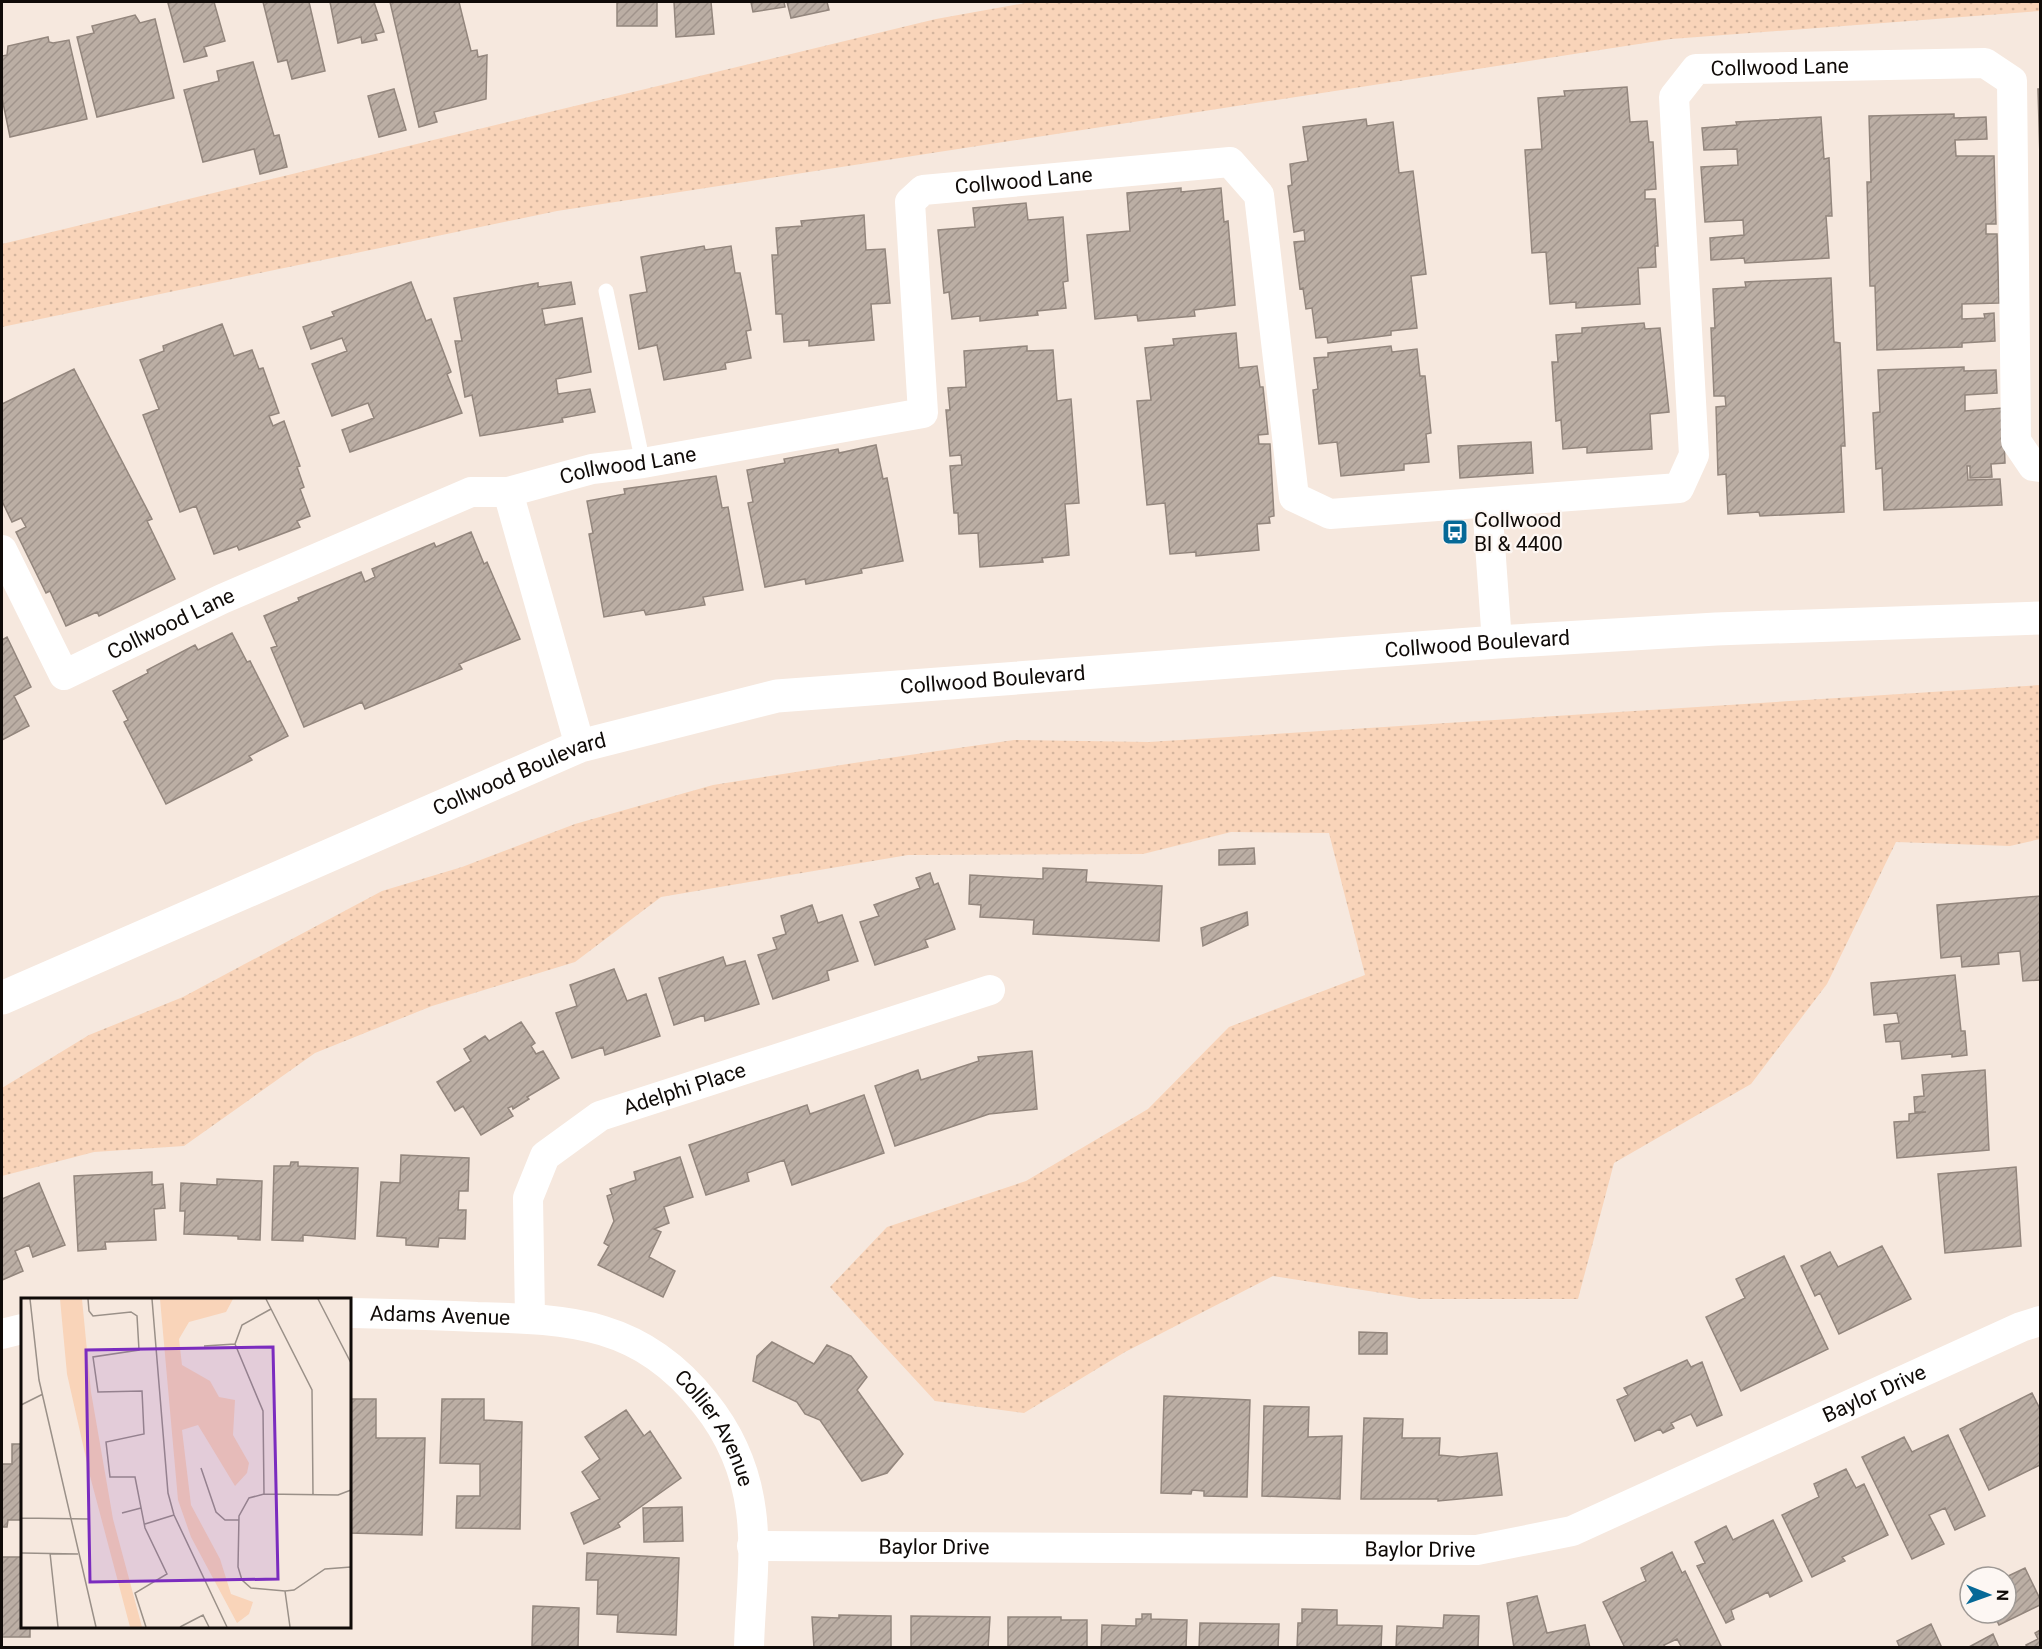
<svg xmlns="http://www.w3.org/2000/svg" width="2042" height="1649" font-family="Roboto,sans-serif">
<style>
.green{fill:url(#green-dots)}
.building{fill:url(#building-hatch);stroke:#93867d;stroke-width:1.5}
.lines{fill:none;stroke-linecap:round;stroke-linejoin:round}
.lane{stroke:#fff;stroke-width:15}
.street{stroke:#fff;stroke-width:30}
.secondary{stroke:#fff;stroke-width:33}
.labels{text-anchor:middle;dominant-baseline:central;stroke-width:4.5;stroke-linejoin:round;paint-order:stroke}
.street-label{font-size:21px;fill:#100b08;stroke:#fdf7f3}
.poi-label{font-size:21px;fill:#100b08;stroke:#fdf7f3;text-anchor:start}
.inset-road{fill:none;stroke:#9a9088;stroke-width:1.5}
.view{fill:#7b2cbf;fill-opacity:0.15;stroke:#7b2cbf;stroke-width:3}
.inset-edge{fill:none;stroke:#100b08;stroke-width:3}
</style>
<defs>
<pattern id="green-dots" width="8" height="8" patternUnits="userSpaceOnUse" patternTransform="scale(1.5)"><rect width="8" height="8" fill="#f9d4b9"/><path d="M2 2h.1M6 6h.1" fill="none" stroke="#d4b59e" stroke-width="1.8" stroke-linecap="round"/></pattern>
<pattern id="building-hatch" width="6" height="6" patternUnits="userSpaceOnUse" patternTransform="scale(1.5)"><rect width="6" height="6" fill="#bbaea4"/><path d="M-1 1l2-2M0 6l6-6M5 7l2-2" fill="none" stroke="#a0948c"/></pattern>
</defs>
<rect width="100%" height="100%" fill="#f6e8de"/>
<path class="green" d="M1031,2H2040V11L1671,39L557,211L2,327V244L936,19Z
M2040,685V839L2010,846L1896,842L1827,984L1751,1084L1614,1163L1578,1299H1420L1273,1276L1125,1352L1024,1413L935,1401L830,1287L887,1227L1026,1181L1148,1109L1229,1027L1365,975L1329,833L1231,832L1143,854L908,855L661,897L575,962L432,1006L315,1053L184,1146L94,1152L2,1176V1088L89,1035L183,997L382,891L462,867L575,824L713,785L854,763L1014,740L1149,742Z"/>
<path class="building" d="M173,2H214L225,41L204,47L207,56L184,62L168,3Z
M263,2H309L325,71L292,79L287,60L278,62Z
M330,2H374L384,32L375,34L377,40L362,43L361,37L338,43Z
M390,2H459L471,51L477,50L478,57L487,55L486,99L434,112L437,122L419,127Z
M617,2H657V26H617Z
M674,2H711L714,34L676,37Z
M751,2H784L785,7L753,12Z
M787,2H827L829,10L791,18Z
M135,15L140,23L155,19L174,98L97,117L77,37L94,33L92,26Z
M48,37L49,42L53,43L69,40L87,119L10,137L2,98V56L7,55L8,46Z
M253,62L274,136L279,135L287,167L260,174L254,149L203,162L184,90L219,81L217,71Z
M1627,87L1630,122L1647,121L1649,142H1653L1656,189L1645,190V199H1655L1658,246H1655L1656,267L1638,268L1640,304L1576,308V302L1550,304L1546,252L1532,253L1525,150L1542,149L1538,98L1565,96L1564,91Z
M394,89L406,130L379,137L368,96Z
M2038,89H2040V158Z
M1954,114V118L1986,117L1987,139L1955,140L1956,156H1994L1996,224H1986V234H1997L1999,303L1962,304V319L1985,318L1984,314L1994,313L1995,341L1962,343V347L1877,350L1875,286H1870L1867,182H1871L1869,116Z
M1821,117L1824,159L1829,158L1832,216H1826L1829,258L1745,263L1744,258L1711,260L1710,238L1744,235L1743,220L1705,222L1701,167L1738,165L1737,149L1704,150L1702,128L1737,125L1736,122Z
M1366,119L1367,126L1393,122L1399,173L1413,171L1426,274L1411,276L1417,328L1391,331V335L1328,343L1327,337L1316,338L1312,308L1306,309L1303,288L1300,289L1294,242L1305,241L1304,230L1294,232L1288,186L1292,185L1290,164L1308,161L1303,127Z
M1181,188V192L1221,188L1224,222L1228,221L1235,305L1194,310L1195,316L1138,321L1137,315L1095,319L1087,235L1130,231L1127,193Z
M1026,203L1028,220L1063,217L1068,281L1063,282L1066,308L1037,311L1038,315L980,321V316L952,319L949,292L944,293L938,230L975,227L973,208Z
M864,215L866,250L885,249L890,303L871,304L874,340L809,346V340L784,342L782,314H776L772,255H778L776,228L802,226L801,221Z
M704,246L705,250L731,246L735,273H740L751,330L746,331L751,358L725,363L726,369L664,380L657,345L639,349L630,295L647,292L641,257Z
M1831,278L1834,342L1840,343L1845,446H1841L1844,512L1760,516L1759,512L1728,514L1726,474L1718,475L1716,407L1726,406L1725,396H1714L1711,328H1715L1713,289L1746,287L1745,282Z
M411,282L426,321L431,319L451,372L447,374L462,413L350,452L342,430L374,418L368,403L332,416L312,364L347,351L342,338L311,349L303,327L334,316L332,312Z
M571,282L575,304L542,309L545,325L582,318L591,372L556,379L558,394L590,389L595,412L562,418L563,422L480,436L472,395L465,397L455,341H462L454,298L538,283V287Z
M1644,323L1645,329L1660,328L1669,412L1650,414L1652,449L1587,453V447L1563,449L1561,420L1556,421L1552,362H1558L1556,335L1582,333V328Z
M222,324L234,356L252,350L259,369L263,368L279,413L269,416L273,426L284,421L300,466L297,467L304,487L300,489L310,516L297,521L300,527L239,550L237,546L214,554L196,506L180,512L143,415L159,409L140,360L164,351L163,346Z
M1236,333L1239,368L1257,366L1260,387H1263L1268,434L1258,435L1259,444H1270L1274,516L1269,517L1270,523L1257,524L1259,550L1196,556V552L1170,554L1165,503L1147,505L1137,401L1151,400L1145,348L1174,345L1173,339Z
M1027,346V351L1053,350L1057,401L1071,399L1079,503L1065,504L1069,555L1042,558L1043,562L980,567L978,533L959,534L958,513H954L950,466L962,465L961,455L950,456L946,410H950L948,388L966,387L964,351Z
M1391,346L1392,352L1417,349L1420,376H1425L1431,433L1426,434L1429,462L1404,464V470L1341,476L1337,442L1319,444L1313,390L1318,389L1314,358L1328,357V353Z
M1964,367V371L1996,370L1997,393L1965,395V411L2003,408L2005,463L1991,464L1992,477L1970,478V466H1967L1968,480L2000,479L2002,505L1884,510L1882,468L1876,469L1873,413L1880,412L1878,370Z
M74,369L152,519L147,521L175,579L99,616L97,612L66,626L50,591L46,593L16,532L26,527L21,518L12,522L2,501V404Z
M1531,442L1533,473L1460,478L1458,446Z
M876,445L883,479L887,478L903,561L861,569L862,573L806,584L805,579L765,587L748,503L753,502L747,470L785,463L784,459L838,449L839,453Z
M716,476L722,508L728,507L743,590L703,597L705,605L646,615L644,610L604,617L589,534L593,533L587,501L625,494L624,489Z
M471,532L484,564L487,562L520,639L459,664L462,669L365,709L362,702L304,727L271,648L277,646L264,616L299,601L298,598L361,572L365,582L375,577L372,569L434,543L436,547Z
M232,633L247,662L250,661L288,736L249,756L252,760L166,804L124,722L128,720L113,691L148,673L147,670L195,645L198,650Z
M7,637L31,687L14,696L29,726L2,740V640Z
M1254,848L1255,864L1219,865V850Z
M1043,868L1087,870L1086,882L1162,886L1159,941L1033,934L1034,920L980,917L981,905L969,904L970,875L1043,879Z
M930,873L934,885L938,883L955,929L925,940L928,947L875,965L860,922L879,916L874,905L920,888L916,878Z
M2040,896V980L2023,981L2020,951L1998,953L1999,964L1962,967L1961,956L1941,958L1937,905Z
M812,905L818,923L842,915L858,961L827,971L829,980L773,999L758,955L777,949L773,938L786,934L781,916Z
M1247,912L1248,925L1203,946L1201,928Z
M723,957L726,966L745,961L759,1004L705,1021L704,1015L674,1025L659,978Z
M614,969L627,1001L646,994L660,1036L605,1055L603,1047L572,1058L556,1013L577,1006L570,985Z
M1955,975L1961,1031H1965L1967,1055L1952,1057V1054L1902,1059L1900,1041L1886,1042L1884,1025L1899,1023L1897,1013L1874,1015L1871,983Z
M521,1022L535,1043L531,1046L536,1054L543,1051L559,1078L527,1097L529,1099L513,1109L512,1106L508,1108L513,1116L481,1135L463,1106L455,1111L437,1082L471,1061L464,1049L485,1036L489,1041Z
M1032,1051L1037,1109L989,1114L895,1146L875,1086L918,1070L921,1080L979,1061L978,1057Z
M1985,1070L1989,1150L1897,1158L1894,1122L1909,1121V1114L1926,1112H1915L1914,1097L1924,1096L1922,1075Z
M864,1095L884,1153L792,1185L784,1160L747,1173L749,1181L706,1195L689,1145L807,1105L810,1114Z
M401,1155L469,1158L468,1191H459L458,1210H466L465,1239L439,1238L438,1247L406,1245V1238L377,1236L381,1182L400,1183Z
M680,1157L693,1197L664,1207L669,1223L654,1229L661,1232L649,1257L675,1271L663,1297L598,1265L609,1246L604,1243L614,1221L607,1196L612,1194L610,1189L636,1180L634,1172Z
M291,1162H298V1166L358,1168L355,1239L303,1235V1241L272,1240L274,1166H290Z
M2016,1167L2021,1246L1945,1253L1938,1174Z
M152,1172V1185L163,1184L165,1208L154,1209L156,1240L105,1242L106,1249L78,1251L74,1176Z
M217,1179L262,1181L260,1240L238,1239V1236L184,1234L185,1211H180L181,1183L217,1185Z
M39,1183L65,1245L33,1257L29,1245L15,1251L23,1271L2,1280V1199Z
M1882,1246L1911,1299L1839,1334L1820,1293L1815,1296L1801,1266L1830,1252L1838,1267Z
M1784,1256L1828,1349L1741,1391L1706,1317L1745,1298L1736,1279Z
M1359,1332L1387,1333V1354H1359Z
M772,1342L814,1364L827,1345L851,1356L867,1377L857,1390L903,1454L887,1473L862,1481L820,1420L805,1414L797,1402L753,1381L757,1356Z
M1687,1360L1691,1367L1702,1362L1722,1415L1697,1426L1691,1414L1671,1423L1674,1428L1663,1433L1660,1429L1635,1441L1617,1400L1628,1395L1624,1388Z
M2032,1393L2040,1409V1465L1989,1490L1960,1429Z
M1164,1396L1250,1400L1247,1497L1204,1496V1491L1192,1490L1191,1494L1161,1493Z
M350,1399H376V1438H425L422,1535L350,1533Z
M442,1399H484V1420L522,1422L520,1529L456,1528L457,1496H480V1464L440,1463Z
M1264,1406L1309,1407L1308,1437L1342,1436L1340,1499L1262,1496Z
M626,1410L644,1436L650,1431L681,1478L618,1523L620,1527L584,1544L571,1513L600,1499L582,1472L600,1459L585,1437Z
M1364,1418L1403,1419L1402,1438H1440L1439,1455L1460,1457L1497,1453L1502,1495L1438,1501V1499H1361Z
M1948,1435L1985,1516L1955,1530L1945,1508L1929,1515L1944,1544L1912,1559L1862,1457L1904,1437L1912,1452Z
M12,1444H22V1520H8L7,1527H2V1464H12Z
M1846,1469L1856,1488L1864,1484L1888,1535L1842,1557L1845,1561L1812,1577L1782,1515L1819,1497L1814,1484Z
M682,1507L683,1541L644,1542L643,1508Z
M1773,1520L1802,1581L1770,1597L1768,1592L1731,1610L1734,1619L1726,1623L1697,1566L1705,1563L1695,1542L1726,1526L1733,1540Z
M1672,1552L1682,1573L1685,1571L1722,1648H1682L1677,1639L1664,1645L1666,1648H1625L1603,1602L1646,1581L1641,1568Z
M587,1553L679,1558L676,1635L617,1632L618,1615L597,1614L598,1580H586Z
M2,1557H22V1626H30V1637H2Z
M2025,1568L2040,1599V1605L1999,1625L1993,1613H2006V1577Z
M1537,1596L1547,1633L1585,1625L1590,1648H1514L1507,1603Z
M533,1606L579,1608L578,1648L532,1646Z
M1302,1609L1337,1610V1625L1382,1626L1381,1648H1297L1298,1623H1302Z
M1142,1614H1151V1619L1187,1620L1186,1648H1101L1102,1625L1136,1626V1619H1142Z
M839,1615L891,1616V1648H814L812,1617L839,1618Z
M1444,1615L1479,1616L1478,1648H1396L1397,1626L1443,1628Z
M911,1616L990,1617L988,1648H911Z
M1008,1617H1061V1620H1087V1648H1008Z
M1200,1623L1279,1624L1278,1648H1199Z
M1931,1624L1942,1648H1900L1897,1641Z
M2040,1630V1648H2027L2026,1645L2038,1639L2035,1633Z
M1993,1634L1999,1648H1967L1969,1647Z"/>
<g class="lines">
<path class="lane" d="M606,291L643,463"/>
<g class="street">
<path d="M508,492L580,746"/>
<path d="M1487,503L1497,642"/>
<path id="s1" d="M2,550L64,675L222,599L471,492H508L592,469L643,463L923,413L910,202L923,190L1230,162L1259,195L1294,497L1330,514L1679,488L1694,455L1674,97L1696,69L1985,63L2012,81L2016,441L2033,466L2040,467"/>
<path id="s2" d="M350,1313C392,1314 435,1315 477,1317C572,1319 642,1323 705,1403C730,1434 746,1472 751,1511C757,1555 750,1603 749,1648"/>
<path id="s3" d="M530,1318L528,1198L545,1156L600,1116L990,990"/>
<path d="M2,1334L22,1329"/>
<path id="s4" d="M752,1546L1477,1550L1572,1531L2021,1327L2040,1321"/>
</g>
<path class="secondary" id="s5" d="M2,998L580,746L777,696L1497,642L1716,629L2040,618"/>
</g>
<defs>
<g id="bus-square" transform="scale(1.35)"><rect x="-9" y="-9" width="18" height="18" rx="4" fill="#066997" stroke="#fdf7f3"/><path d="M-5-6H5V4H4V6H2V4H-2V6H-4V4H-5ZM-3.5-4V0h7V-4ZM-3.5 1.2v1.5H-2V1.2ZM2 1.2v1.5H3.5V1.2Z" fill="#fff"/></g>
</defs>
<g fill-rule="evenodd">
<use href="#bus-square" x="1455" y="532"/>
</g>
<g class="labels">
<g class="street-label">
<text stroke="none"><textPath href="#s1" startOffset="2835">Collwood Lane</textPath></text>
<text stroke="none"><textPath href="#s1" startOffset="1376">Collwood Lane</textPath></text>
<text stroke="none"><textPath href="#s1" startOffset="746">Collwood Lane</textPath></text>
<text stroke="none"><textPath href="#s1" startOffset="258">Collwood Lane</textPath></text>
<text stroke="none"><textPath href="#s5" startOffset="1536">Collwood Boulevard</textPath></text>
<text stroke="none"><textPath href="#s5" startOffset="1050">Collwood Boulevard</textPath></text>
<text stroke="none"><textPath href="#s5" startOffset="564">Collwood Boulevard</textPath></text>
<text stroke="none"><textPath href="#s3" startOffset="322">Adelphi Place</textPath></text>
<text stroke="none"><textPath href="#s2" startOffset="90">Adams Avenue</textPath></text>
<text stroke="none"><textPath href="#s4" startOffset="1154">Baylor Drive</textPath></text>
<text stroke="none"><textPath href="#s2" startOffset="408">Collier Avenue</textPath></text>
<text stroke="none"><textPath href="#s4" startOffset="182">Baylor Drive</textPath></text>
<text stroke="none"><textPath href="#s4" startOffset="668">Baylor Drive</textPath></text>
</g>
<g class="poi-label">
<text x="1474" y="520">Collwood<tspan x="1474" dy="24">Bl &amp; 4400</tspan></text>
</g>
</g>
<g transform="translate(21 1298)">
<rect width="330" height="330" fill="#f6e8de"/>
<path d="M39,1H61L70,94L92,221L121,329H109L69,178L46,76ZM139,1H212L205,14L168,24L158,41L161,67L189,83L198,99L214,102L212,137L228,165L226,175L214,188L177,127L161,132L170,207L199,261L210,296L232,304L228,316L216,325L170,239L157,202Z" fill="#f9d4b9"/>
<path class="inset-road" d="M9,1L18,82L75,329M67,1L68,13L72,18L110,14L116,18L118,52L72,59L77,94L121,93L123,136L85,144L89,179H114L124,230L146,276L114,295L125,329M131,1L147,195L153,217L206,329M245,1L291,92L292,197M297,1L330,65M183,48L214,46M0,107L22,96M180,170L195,214L204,222H218M330,192L317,197L243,196L228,200L218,218L217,269L221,282L230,290L264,293L273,292L304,271L330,269M243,196L242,113L214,46L221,27L250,11M0,200V325M101,215L120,210M0,220L68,221M124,226L153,217M1,255L57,256M29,255L37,329M264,293L269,329M159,329L182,317L188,329"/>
<path class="view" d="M252,49L257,281L69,284L65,52Z"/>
<rect width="330" height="330" class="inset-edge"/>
</g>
<rect width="2042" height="1649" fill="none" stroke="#100b08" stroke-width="6"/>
<g transform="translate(1988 1595) rotate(91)"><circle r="28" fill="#fdf7f3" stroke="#9e9995" stroke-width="1.5"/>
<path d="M0-4.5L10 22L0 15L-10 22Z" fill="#066997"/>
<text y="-9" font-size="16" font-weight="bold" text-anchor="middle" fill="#100b08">N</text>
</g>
</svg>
